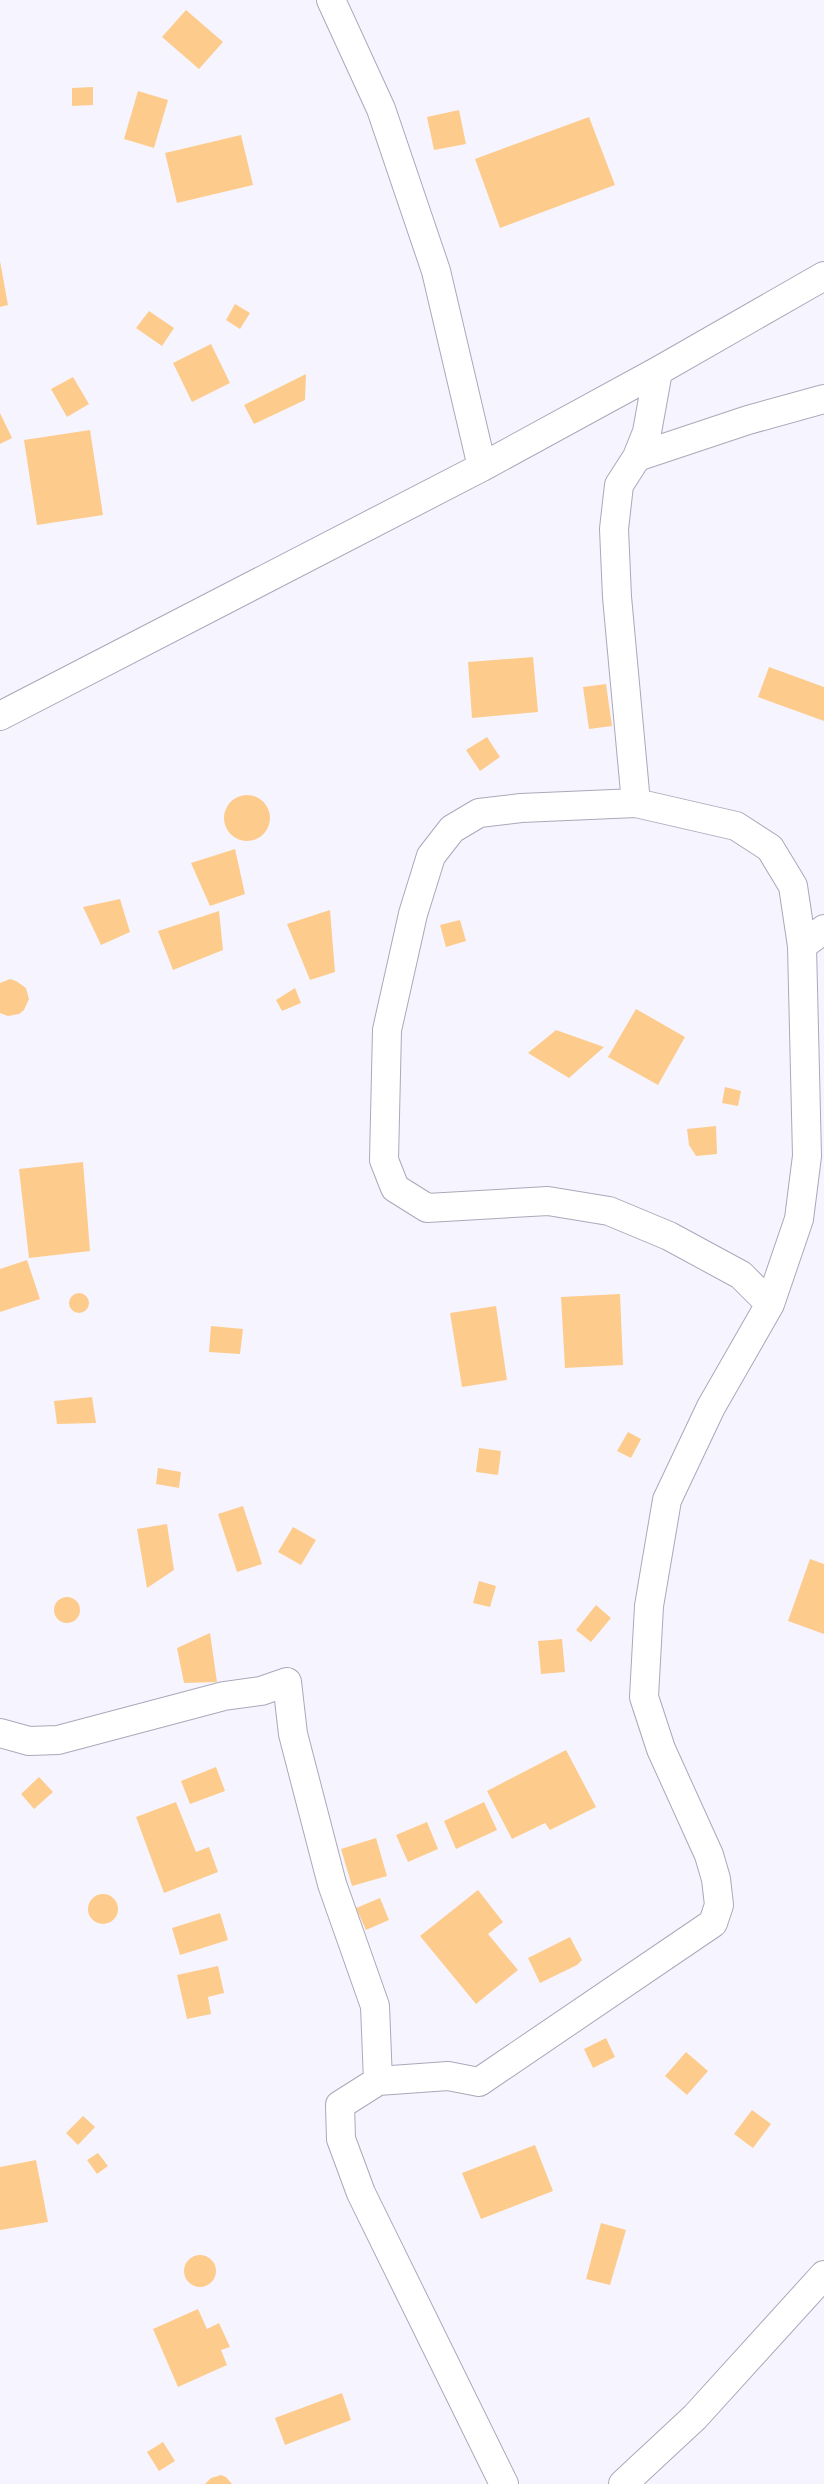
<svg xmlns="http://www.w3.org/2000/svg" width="824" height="2484" font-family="Raleway,sans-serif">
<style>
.building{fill:#fdcc8c}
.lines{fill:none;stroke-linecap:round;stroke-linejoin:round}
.minor-casing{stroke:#aba8b9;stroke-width:30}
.minor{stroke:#fff;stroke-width:28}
</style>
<rect width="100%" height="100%" fill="#f6f4ff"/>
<path class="building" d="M186,10L223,42L199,69L162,37Z
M93,87V105L72,106V88Z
M138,91L168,100L154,148L124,139Z
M459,110L466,144L434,150L427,117Z
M589,117L615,185L500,228L475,159Z
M241,135L253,185L177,203L165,153Z
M0,261L8,305L0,307Z
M235,304L250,313L240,329L226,320Z
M149,311L174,328L162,346L136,328Z
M211,344L230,383L192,402L173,363Z
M306,374L305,400L254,424L244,405Z
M73,377L89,404L67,417L51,389Z
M0,413L12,438L0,444Z
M90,430L103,515L37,525L24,440Z
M533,657L538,712L472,718L468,662Z
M769,667L824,687V721L758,697Z
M606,684L612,726L589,729L583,687Z
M487,737L500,757L480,771L466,750Z
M224 818a23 23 0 1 1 46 0a23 23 0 1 1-46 0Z
M235,849L245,894L210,906L191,863Z
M120,899L130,932L101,945L83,907Z
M330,910L335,972L310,980L287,924Z
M219,911L223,950L173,970L158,931Z
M460,920L466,941L446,947L440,925Z
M10,979L16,981L26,988L29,999L24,1010L19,1014L8,1016L0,1013V983Z
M295,988L301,1003L282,1011L276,1000Z
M636,1009L685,1037L658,1085L608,1057Z
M556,1030L604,1047L569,1078L528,1053Z
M725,1087L741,1091L738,1106L722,1103Z
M716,1126L717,1154L696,1156L689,1145L687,1129Z
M83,1162L90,1251L29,1258L19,1169Z
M27,1260L40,1299L0,1312V1269Z
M69 1303a10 10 0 1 1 20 0a10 10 0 1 1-20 0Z
M620,1294L623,1365L565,1368L561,1297Z
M496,1306L507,1380L462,1387L450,1313Z
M211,1326L243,1329L240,1354L209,1352Z
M92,1397L96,1423L57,1424L54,1401Z
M628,1432L641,1439L631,1458L617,1451Z
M479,1448L501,1451L498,1475L476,1472Z
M158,1468L181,1472L179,1488L156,1484Z
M243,1506L262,1564L237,1572L218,1514Z
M167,1524L174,1570L147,1588L137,1529Z
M293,1527L316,1540L301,1565L278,1552Z
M810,1559L824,1564V1634L788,1621Z
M479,1581L496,1586L490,1607L473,1603Z
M54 1610a13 13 0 1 1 26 0a13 13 0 1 1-26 0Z
M596,1605L611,1618L591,1642L576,1630Z
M210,1633L217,1682L184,1683L177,1648Z
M562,1639L565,1672L541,1674L538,1641Z
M566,1750L596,1807L550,1830L545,1823L512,1839L487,1791Z
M216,1767L225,1791L190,1804L181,1781Z
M39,1777L53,1792L34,1809L21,1794Z
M176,1802L196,1852L209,1847L218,1872L164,1893L136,1817Z
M484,1802L497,1830L456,1849L444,1821Z
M427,1822L438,1849L408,1862L396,1835Z
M376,1838L387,1876L352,1886L341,1849Z
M478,1890L503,1922L488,1934L518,1970L476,2004L420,1936Z
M88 1909a15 15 0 1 1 30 0a15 15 0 1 1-30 0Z
M380,1898L389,1920L366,1930L356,1908Z
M220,1913L228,1940L180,1955L172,1928Z
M570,1937L582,1960L577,1965L540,1983L528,1958Z
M218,1966L224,1993L208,1997L211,2014L187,2019L177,1975Z
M606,2038L615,2057L593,2068L584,2049Z
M686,2052L708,2071L687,2095L665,2076Z
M752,2110L771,2124L753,2148L734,2134Z
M83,2116L95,2127L78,2145L66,2133Z
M535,2145L553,2191L481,2219L462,2173Z
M98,2153L108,2166L97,2174L87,2160Z
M36,2160L48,2222L0,2230V2167Z
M601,2223L626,2230L610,2285L586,2279Z
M184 2271a16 16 0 1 1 32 0a16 16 0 1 1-32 0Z
M198,2309L207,2329L219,2323L230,2347L221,2350L227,2365L178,2387L153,2329Z
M342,2393L351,2420L285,2445L275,2418Z
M163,2442L175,2461L159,2471L147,2452Z
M221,2475L226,2477L232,2484H205L211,2478Z"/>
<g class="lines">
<g class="minor-casing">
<path id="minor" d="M331,0L381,109L436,271L482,467
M637,457L748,420L824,399
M0,716L482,467L658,371L824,276
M636,803L617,597L614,529L619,485L637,457L647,432L658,371
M802,946L824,929
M0,1733L29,1741L58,1740L224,1696L261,1691L287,1682L293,1734L332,1884L375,2006L378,2081L340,2105L341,2139L361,2193L504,2484
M378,2081L448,2076L479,2082L713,1923L719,1905L716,1879L709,1855L661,1749L644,1697L649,1606L667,1500L711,1407L770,1304L799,1219L807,1156L802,946L793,886L770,848L736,826L636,803L521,808L479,813L452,829L431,856L413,914L387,1030L384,1160L395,1188L427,1208L548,1201L609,1211L669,1236L741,1275L770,1304
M623,2484L695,2417L824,2275"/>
</g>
<use href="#minor" class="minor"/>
</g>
</svg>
